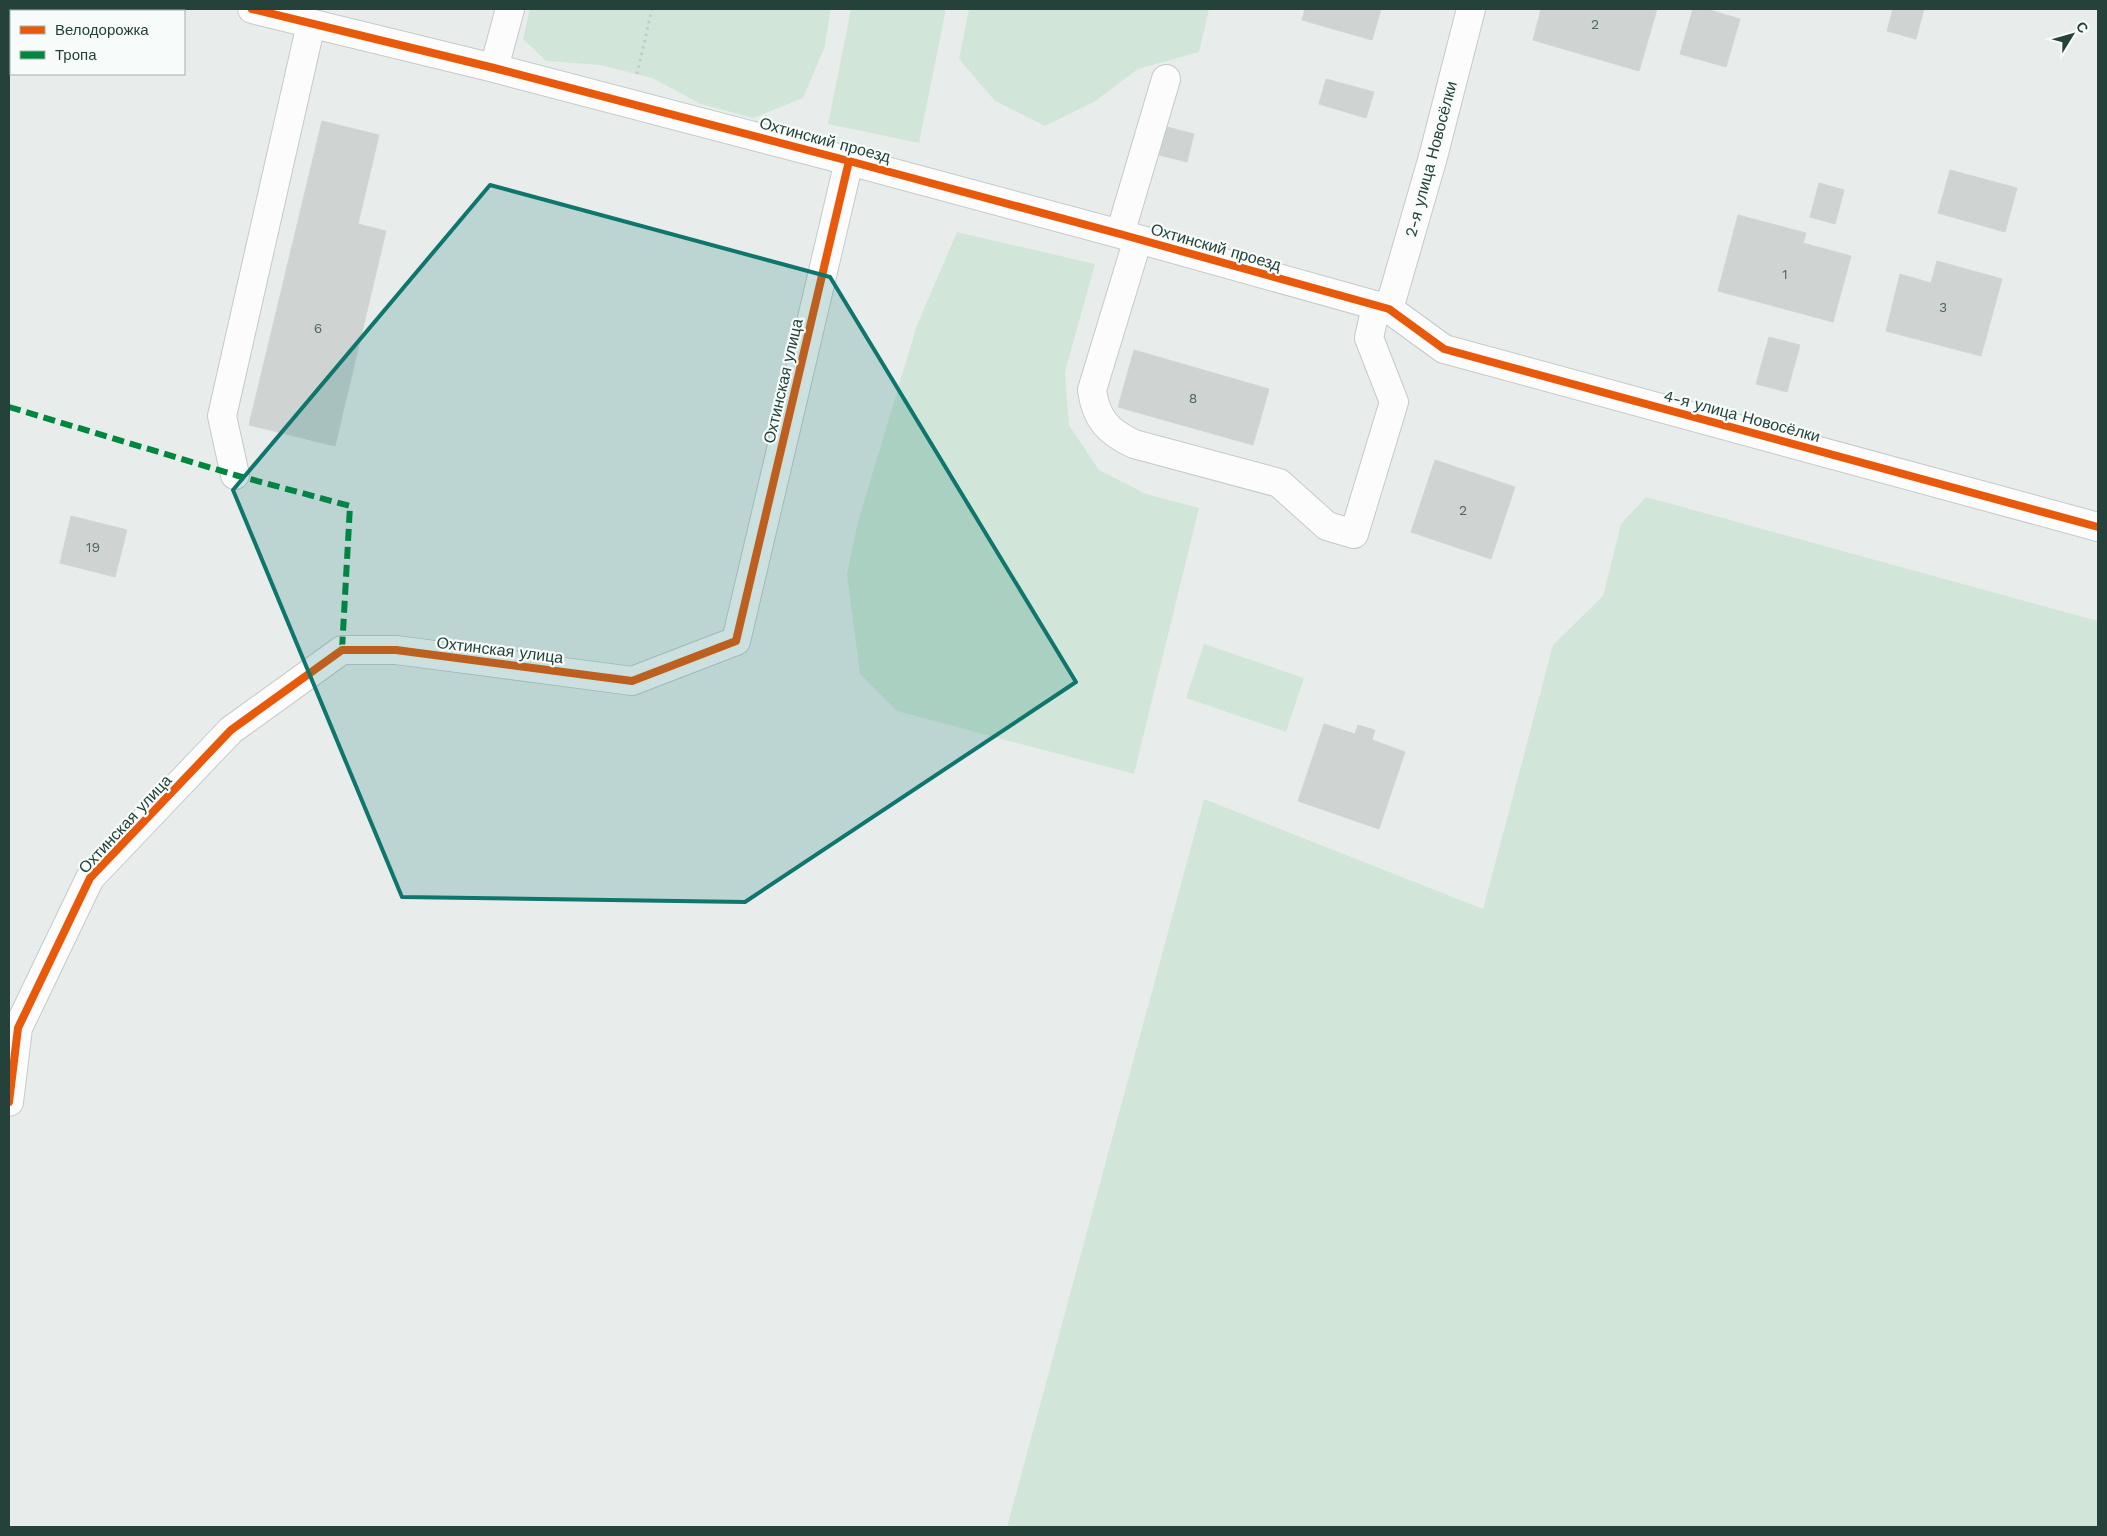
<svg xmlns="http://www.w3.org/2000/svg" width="2107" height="1536" font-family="'Work Sans',sans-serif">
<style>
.green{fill:#d1e6d8}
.building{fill:#cfd4d2;stroke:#d1d6d4}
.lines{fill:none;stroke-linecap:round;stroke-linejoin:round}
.minor-casing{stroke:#c5cac8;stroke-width:30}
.path{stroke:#c3ccca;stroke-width:3;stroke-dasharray:2.5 4;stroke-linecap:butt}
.minor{stroke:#fcfcfc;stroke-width:28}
.quiet{stroke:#00873e;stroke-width:6;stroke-dasharray:12 6;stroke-linecap:butt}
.cycleway-casing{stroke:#f7fbf9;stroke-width:11}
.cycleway{stroke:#e8590c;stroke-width:8}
.marked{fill:#0f766e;fill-opacity:0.2;stroke:#0f766e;stroke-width:4;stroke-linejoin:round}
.labels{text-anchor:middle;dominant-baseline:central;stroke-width:4.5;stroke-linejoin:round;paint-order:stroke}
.number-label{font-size:14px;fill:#506761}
.street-label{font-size:16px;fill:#24423a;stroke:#f7fbf9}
</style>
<rect width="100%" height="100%" fill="#e8edeb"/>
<path class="green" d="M530,9H831L824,49L803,98L753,118L701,104L652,78L600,65L546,61L523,39Z
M851,9H946L919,143L828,124Z
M969,9H1209L1199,52L1138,69L1094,102L1045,126L995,101L959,59Z
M957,232L1095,264L1065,372L1069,425L1099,470L1146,494L1199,508L1134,774L897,711L860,674L847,574L858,522L917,325Z
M1646,497L2098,621V1527H1007L1204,799L1483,909L1553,645L1603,596L1621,524Z
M1204,644L1304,678L1286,732L1186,698Z"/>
<path class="building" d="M1305,9H1381L1372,40L1302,20Z
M1541,9H1657L1639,71L1533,40Z
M1693,9H1706L1740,19L1726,67L1680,54Z
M1893,9H1924L1916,39L1887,31Z
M1326,79L1374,92L1366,118L1319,104Z
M322,121L379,135L358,224L386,231L335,446L249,425Z
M1167,127L1194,134L1187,162L1159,155Z
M1950,170L2017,188L2005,232L1938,213Z
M1819,183L1844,190L1835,224L1810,217Z
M1738,215L1806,233L1803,243L1851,256L1833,322L1718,291Z
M1937,261L2002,279L1981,356L1886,331L1900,274L1931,283Z
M1769,337L1800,345L1787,392L1756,384Z
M1134,350L1269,389L1253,445L1118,407Z
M1435,460L1515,487L1491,559L1411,532Z
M71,516L127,530L115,577L60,563Z
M1324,724L1355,734L1358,725L1375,730L1372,740L1405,752L1379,829L1298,801Z"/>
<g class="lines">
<g class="minor-casing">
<path id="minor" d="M252,9L494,68L849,161L1120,234L1389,309L1444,349L2098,527
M494,68L510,9
M1120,234L1166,79
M1138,239L1092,390C1096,419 1108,432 1134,444L1279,483L1327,526L1354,534L1394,402L1369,338L1376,306
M1389,309L1433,157L1471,9
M235,475L222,416L311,24
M9,1102L18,1028L90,878L231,730L342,650H396L632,681L736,641L849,161"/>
</g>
<path class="path" d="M637,74L652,9"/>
<use href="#minor" class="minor"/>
<path class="quiet" d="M9,407L235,475L350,506L342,650"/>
<g class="cycleway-casing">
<path id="cycleway" d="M252,9L494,68L849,161L1120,234L1389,309L1444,349L2098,527
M9,1102L18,1028L90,878L231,730L342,650H396L632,681L736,641L849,161"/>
</g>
<use href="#cycleway" class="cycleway"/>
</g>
<path class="marked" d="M490,185L830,277L1076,682L745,902L402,897L233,490Z"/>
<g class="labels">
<g class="number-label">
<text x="1595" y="24">2</text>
<text x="1785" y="274">1</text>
<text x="1943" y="307">3</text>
<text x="318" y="328">6</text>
<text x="1193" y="398">8</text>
<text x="1463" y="510">2</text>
<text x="93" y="547">19</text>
</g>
<g class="street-label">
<text transform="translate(825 140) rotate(15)">Охтинский проезд</text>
<text transform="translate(1431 159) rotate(-75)">2-я улица Новосёлки</text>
<text transform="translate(1216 247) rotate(16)">Охтинский проезд</text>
<text transform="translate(783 381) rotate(-77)">Охтинская улица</text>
<text transform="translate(1742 416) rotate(15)">4-я улица Новосёлки</text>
<text transform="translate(500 650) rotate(7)">Охтинская улица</text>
<text transform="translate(125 824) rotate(-47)">Охтинская улица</text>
</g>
</g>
<rect width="2107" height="1536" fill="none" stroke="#24423a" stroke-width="20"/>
<rect x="10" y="10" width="175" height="65" fill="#f7fbf9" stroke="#a3b1ad"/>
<rect x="20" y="26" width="25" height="8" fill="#e8590c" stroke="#a3b1ad"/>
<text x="55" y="35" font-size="15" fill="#24423a">Велодорожка</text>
<rect x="20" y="51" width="25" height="8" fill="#00873e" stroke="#a3b1ad"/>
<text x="55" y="60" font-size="15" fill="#24423a">Тропа</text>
<g transform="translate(2072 35) rotate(53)" stroke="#f7fbf9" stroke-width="4" paint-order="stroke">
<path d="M0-4L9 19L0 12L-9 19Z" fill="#24423a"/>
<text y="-8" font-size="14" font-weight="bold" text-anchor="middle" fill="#24423a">С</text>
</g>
</svg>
